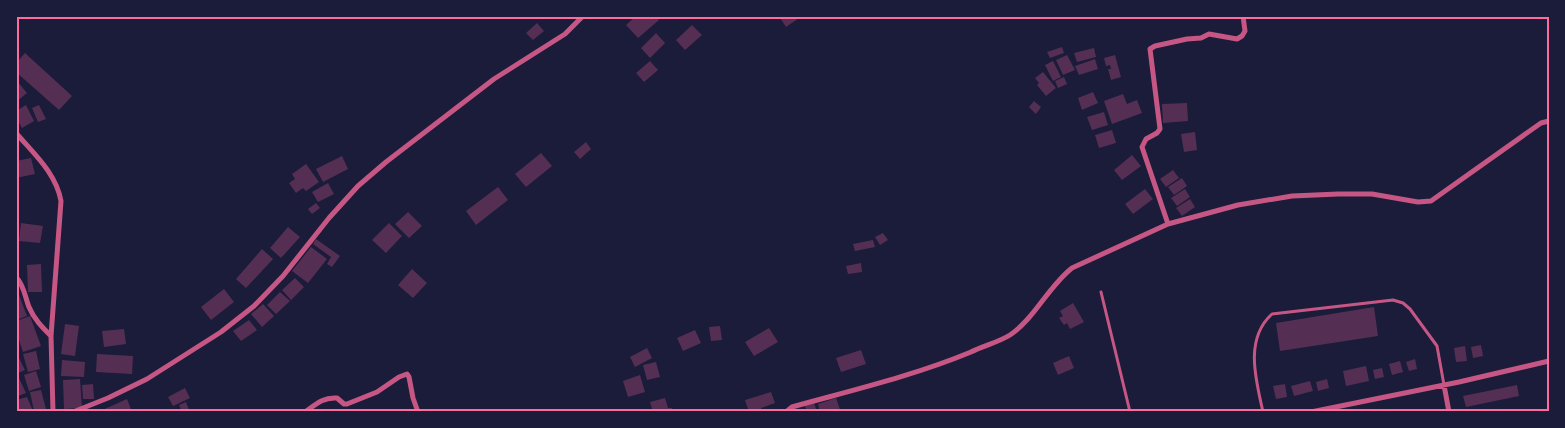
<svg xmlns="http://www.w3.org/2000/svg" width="1565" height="428" font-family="'DejaVu Sans',sans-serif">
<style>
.building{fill:#542f53}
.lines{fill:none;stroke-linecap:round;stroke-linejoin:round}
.service{stroke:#c65784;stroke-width:3}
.minor{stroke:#c65784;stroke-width:5}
.neatline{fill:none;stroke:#ff6b9d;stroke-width:2}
</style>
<rect width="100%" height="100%" fill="#1b1b3a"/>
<path class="building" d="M636,16H656L659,20L638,38L626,25Z
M779,16H798L799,18L786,27Z
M537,23L544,31L533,40L526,33Z
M692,25L702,35L685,50L676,40Z
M656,33L665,43L650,58L641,48Z
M1062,47L1064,53L1050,58L1047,52Z
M1094,48L1096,57L1077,62L1074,53Z
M25,53L72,96L59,110L16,72V63Z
M1067,55L1075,70L1063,75L1056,60Z
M1115,55L1121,77L1111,80L1108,69H1111L1110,65L1106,66L1104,58Z
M1095,59L1098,69L1079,75L1075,66Z
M650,61L658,70L644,82L636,73Z
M1053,61L1061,77L1053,81L1045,65Z
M1043,72L1056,88L1046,96L1037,85L1039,83L1035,78Z
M1064,77L1067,84L1058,88L1055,81Z
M16,80L27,93L16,102Z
M1093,92L1098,103L1082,110L1078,98Z
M1123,94L1127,104L1137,100L1142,113L1112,124L1104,101Z
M1034,101L1041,107L1036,114L1029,107Z
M1187,103L1188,121L1163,123L1162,104Z
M26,105L34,121L22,128L16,117V111Z
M39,105L46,119L38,122L32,108Z
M1104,112L1108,125L1092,130L1087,117Z
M1112,130L1116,143L1099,148L1095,135Z
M1195,132L1197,150L1184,152L1181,134Z
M586,142L591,149L580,159L574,152Z
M541,153L552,166L526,187L515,174Z
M1132,155L1141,166L1122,180L1114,170Z
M342,156L348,169L323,182L316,169Z
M31,158L35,174L16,178V161Z
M306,164L319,182L306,191L303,188L296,193L289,183L295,179L292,174Z
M1173,170L1179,178L1166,187L1160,179Z
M1182,178L1187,186L1174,195L1168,187Z
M328,183L334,194L318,202L312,192Z
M498,187L508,200L476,225L466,211Z
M1145,189L1153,199L1133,214L1125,204Z
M1185,189L1190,197L1177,206L1171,198Z
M1190,199L1195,207L1182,216L1176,208Z
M316,203L320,208L312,214L308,209Z
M408,212L422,226L409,238L395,224Z
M21,223L43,226L40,243L19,241Z
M389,223L402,236L386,253L372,240Z
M288,227L300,237L281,258L270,248Z
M883,233L888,240L880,245L875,237Z
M316,239L340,256L332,267L327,264L331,257L313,244Z
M873,240L875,247L855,251L853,244Z
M311,247L327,259L308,283L292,271Z
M262,249L273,259L246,288L236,279Z
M861,263L862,272L848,274L846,266Z
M41,264L42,292H28L27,265Z
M412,269L427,283L413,298L398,285Z
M295,278L304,287L291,300L282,290Z
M16,287L27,316L16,320Z
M224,289L234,302L211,320L201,307Z
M280,292L290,301L276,314L267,305Z
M1073,303L1084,322L1070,329L1067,323L1064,325L1059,318L1063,316L1060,311Z
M263,304L274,316L262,327L251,314Z
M1374,307L1378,336L1280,351L1276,323Z
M30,316L41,346L23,352L16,331V321Z
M249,320L257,330L241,341L233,331Z
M65,324L79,326L75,356L61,354Z
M720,326L722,340L711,341L709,327Z
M769,328L778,342L754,356L745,342Z
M124,329L126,344L104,347L102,331Z
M695,330L701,343L683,351L677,338Z
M1481,345L1483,356L1473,358L1471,347Z
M1465,346L1467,361L1456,362L1454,348Z
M647,348L652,358L635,367L630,357Z
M861,350L866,364L841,372L836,358Z
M36,351L40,369L28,372L23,354Z
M97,354L133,356L132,374L96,372Z
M1069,356L1074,368L1058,375L1053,363Z
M19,358L25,370L16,374V360Z
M1415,359L1417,369L1409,371L1406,362Z
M62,360L85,362L84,377L61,376Z
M1400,361L1403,372L1392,375L1389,364Z
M656,362L660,377L647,380L643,365Z
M1366,366L1369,381L1346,386L1343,371Z
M1382,368L1384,377L1375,379L1373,370Z
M36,371L41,387L29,391L24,375Z
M640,375L645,392L628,397L623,381Z
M19,378L26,393L16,397V379Z
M80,379L82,408L64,409L63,380Z
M1327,379L1329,388L1318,391L1316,382Z
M1310,381L1313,391L1294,396L1291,386Z
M93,384L94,399H83L82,385Z
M1285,384L1287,397L1276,399L1273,386Z
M1517,385L1519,396L1466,407L1463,396Z
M185,388L190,398L173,406L168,397Z
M41,390L46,409L34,411L30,392Z
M771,392L775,403L761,408L763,412H749L745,400Z
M27,397L33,411L16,412V400Z
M665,398L668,408H672L673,412H653L650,402Z
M836,398L841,412H820L818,404Z
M127,399L132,412H98Z
M186,402L189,410L182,412L179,405Z
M814,403L817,412H807L805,406Z"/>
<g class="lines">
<path class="service" d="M1101,292L1130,412
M1263,412C1256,380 1244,339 1272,314L1393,300L1403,303L1410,309L1437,346L1444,385"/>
<path class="minor" d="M16,133C34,154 56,173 61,201L51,336L53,412
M1168,224L1142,147L1146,139L1157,133L1160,129L1150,49L1155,46L1187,39L1201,38L1209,34L1237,39L1242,36L1245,31L1243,16
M16,277C24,285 25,297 29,307C34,319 42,327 51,336
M1444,385L1449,412
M73,412L108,398L147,379L221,332L254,306L283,276L329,218L358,186L386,162L494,79L565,34L583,16
M305,412C316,404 323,397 337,398L344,404H347L377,392L399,377L407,374L409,377L413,398L418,412
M786,412L792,407C853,390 913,376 971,352C983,346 999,342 1010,335C1035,318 1048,287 1072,268L1168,224L1238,205L1292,196L1338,194H1372L1418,202L1431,201L1541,123L1549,121
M1311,412L1459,382L1549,361"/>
</g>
<rect width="1565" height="428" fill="none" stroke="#1b1b3a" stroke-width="35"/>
<rect x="18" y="18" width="1530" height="392" class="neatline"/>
</svg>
